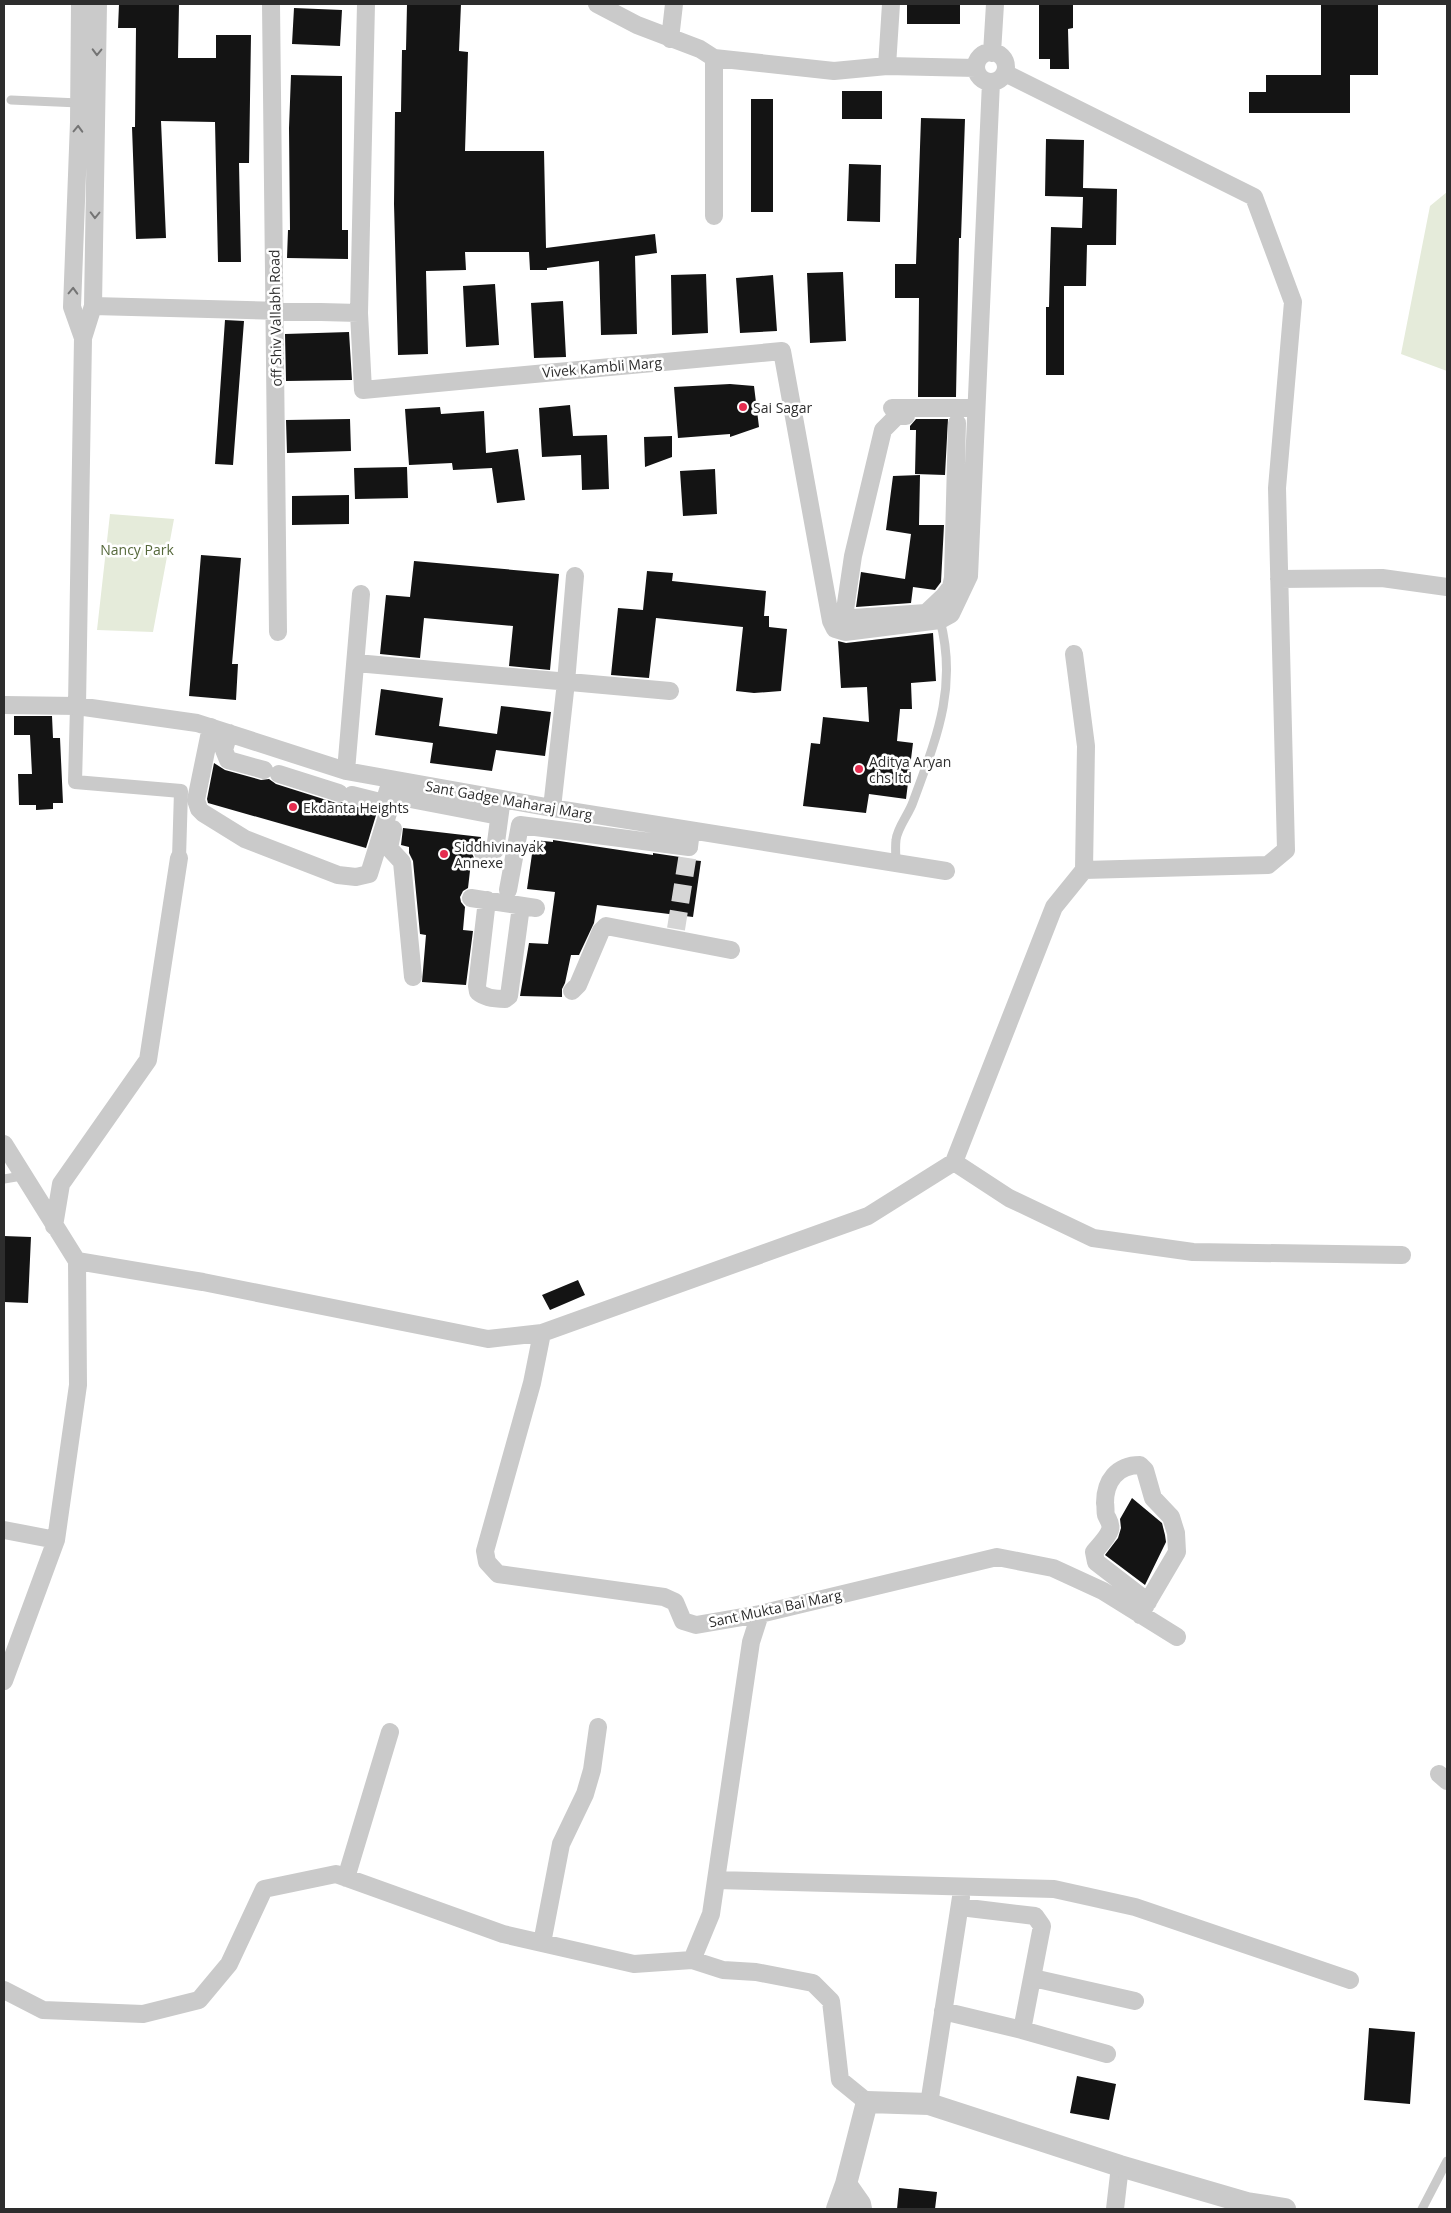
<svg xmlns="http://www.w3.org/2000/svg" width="1451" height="2213" font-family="'Open Sans',sans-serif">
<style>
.green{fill:#e5ebda}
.building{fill:#141414}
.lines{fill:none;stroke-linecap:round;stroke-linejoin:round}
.minor-tunnel{stroke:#d5d5d5;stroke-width:18;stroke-dasharray:18 9;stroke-linecap:butt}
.service{stroke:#cacaca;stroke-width:9}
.pedestrian{stroke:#cacaca;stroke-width:14}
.minor{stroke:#cacaca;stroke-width:18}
.tertiary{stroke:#cacaca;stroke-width:22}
.oneway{stroke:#747474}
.poi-dot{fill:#e52d50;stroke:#fff;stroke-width:2}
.labels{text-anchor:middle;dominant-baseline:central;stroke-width:5;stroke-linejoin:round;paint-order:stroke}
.street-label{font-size:14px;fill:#2d2d2d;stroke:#fff}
.poi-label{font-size:14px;fill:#2d2d2d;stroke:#fff;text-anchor:start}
.park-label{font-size:14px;fill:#55683a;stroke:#fff}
</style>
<rect width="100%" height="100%" fill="#fff"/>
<path class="green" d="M1447,192V371L1401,354L1430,206Z
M110,514L174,519L153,632L97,630Z"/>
<path class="building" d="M119,4H179L178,58H216V35H251L249,163H239L241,262H218L215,122L161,121L166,238L136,239L132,127H135L136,28H118Z
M407,4H461L459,51L468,52L465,151H544L546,248L655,234L657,253L635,256L637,334L601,335L599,261L547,268V270H530L529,252H465L466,270L426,271L428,354L398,355L394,204L395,112H401L402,50H406Z
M907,4H960V24H907Z
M1039,4H1073V28L1068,29L1069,69H1050V59H1039Z
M1321,4H1378V75H1350V113H1249V92H1266V75H1321Z
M294,8L342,10L340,46L292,44Z
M291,75L342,76V230H348V259L287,258L288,230H290L289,128Z
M842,91H882V119H842Z
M751,99H773V212H751Z
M921,118L965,119L961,238H959L956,397H918L919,298H895V264H916Z
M1046,139L1084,140L1083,188L1117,189L1116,245H1087L1086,286H1064V375H1046V307H1049L1051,227L1082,228L1083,197L1045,196Z
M849,164L881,165L880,222L847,221Z
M843,272L846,341L810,343L807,273Z
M706,274L708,333L672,335L671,275Z
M773,275L777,331L740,333L736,278Z
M495,284L499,345L466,347L463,286Z
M563,301L566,357L534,358L531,303Z
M225,320L244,321L233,465L215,464Z
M349,332L352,380L286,381L285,334Z
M730,384L754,386L759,427L730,437V434L678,438L674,387Z
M570,405L573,436L607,435L609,489L582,490L581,455L542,457L539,408Z
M440,407L441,414L484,411L486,453L518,449L525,500L497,503L492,468L453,470L452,463L409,465L405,409Z
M350,419L351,451L287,453L286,420Z
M916,419H948L945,475L915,474L916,430H910V426Z
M672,436V457L645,467L644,437Z
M407,467L408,498L355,499L354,468Z
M715,469L717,514L683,516L680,471Z
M920,475L919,525H944L941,582L935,590L913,587L911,603L856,607L861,572L905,579L911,534L886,530L893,476Z
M349,495V524L292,525V496Z
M201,555L241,558L232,664H238L236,700L189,696Z
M414,561L559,574L550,670L509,666L513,626L424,618L420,658L380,654L386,595L410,597Z
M647,571L673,573L672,581L766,591L764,616H769V627L787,629L781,691L754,693L736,691L743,627L656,618L649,678L611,675L618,608L643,610Z
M933,633L936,681L911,683L912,709H900L897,741L913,743L906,799L869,794L866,813L803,806L811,743L820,744L823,717L869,722L867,687L841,688L838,641L846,643Z
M381,689L443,698L439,726L497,734L501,706L551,712L545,756L496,750L492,771L430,763L433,743L375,735Z
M14,716H52L53,738H60L63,803H53V809L36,810V805H19L18,774H32L30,735H14Z
M214,763L225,770L261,780L269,779L276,784L336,803L344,802L349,805L377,812L366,848L208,803L207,799Z
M403,828L481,837V843L474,847L472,853L474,858L478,863L471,862L468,888L463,891L460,897L461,902L465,907L463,930L473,931L466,985L422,982L426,935L420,934L413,861L409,853V847L401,845Z
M534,840L553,842V840L653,855V853L680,857V859L701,861L693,917L597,905L594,923L579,955H571L565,983L562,989V997L520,996L529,943L548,944L555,892L527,889Z
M4,1236L31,1237L28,1303L4,1302Z
M578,1280L585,1295L550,1310L542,1295Z
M1132,1498L1162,1523L1165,1535L1166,1542L1145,1585L1105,1555L1118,1538L1121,1528L1120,1519Z
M1369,2028L1415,2032L1410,2104L1364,2100Z
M1077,2076L1116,2084L1109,2120L1070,2113Z
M899,2188L937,2192L935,2209H897Z"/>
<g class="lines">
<path class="minor-tunnel" d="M676,929L689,847"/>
<path class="service" d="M11,100L79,103
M896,863C896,856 895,848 896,840C897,828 909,814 913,802C936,739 958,688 940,620
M4,1179L22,1176
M1422,2209L1447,2161"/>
<path class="pedestrian" d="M77,706L75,782L181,791L179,858"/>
<path class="minor" d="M80,4L79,122L72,307L83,338
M271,4L278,632
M366,4L359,313L363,390L782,351L831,621L835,629L845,632L940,620L951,614L969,576L991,82
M597,4L637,25L700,49L714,58L834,71L887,66L976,68
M670,39L674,4
M976 67a15 15 0 1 1 30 0a15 15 0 1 1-30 0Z
M992,53L995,4
M714,58V216
M887,66L891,4
M93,306L359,313
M892,408H976
M906,416H897L883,430L853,556L845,610L847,616L853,618L926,613L944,596L951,587L953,578L957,423
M1279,579L1382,578L1447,587
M1074,654L1086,746L1084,870
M356,663L670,691
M4,705L77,706L197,723L346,771L552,808L946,871
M77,706L83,338L93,306L98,4
M211,727L196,800L199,809L203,813L245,839L338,875L356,877L369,874L398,781
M229,733L224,750L228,760L264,770
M346,771L361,594
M279,774L339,793
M352,795L384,803L389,787
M400,797L499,816
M552,808L566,682L575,576
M393,829L389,848L402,862L413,977
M483,853H491L495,850L501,805
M508,890L520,825L689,847L691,831
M471,898L536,908
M487,900L477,986L478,992C485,998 496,999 505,999L509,996L521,906
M572,991L578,985L601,931L606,926L731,950
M4,1144L77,1261L203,1282L488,1339L542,1333L868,1216L954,1162L1054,907L1084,870L1268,865L1286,850L1277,488L1293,302L1254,197L1005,73
M954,1162L1009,1198L1093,1238L1193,1252L1402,1255
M54,1226L61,1184L148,1060L179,858
M542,1333L532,1383L485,1551L487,1562L498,1574L664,1597L675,1602L683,1621L696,1625L760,1614L997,1557L1053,1568L1103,1591L1177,1637
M4,1530L56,1540
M1140,1615L1177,1552L1176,1533L1171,1517L1153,1498L1145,1470L1140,1465C1117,1465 1105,1481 1105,1503C1106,1507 1105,1512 1106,1515C1108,1520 1112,1524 1110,1530C1108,1537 1099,1546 1094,1552L1096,1562L1148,1602
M4,1681L56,1540L78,1385L77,1261
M1439,1774L1447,1781
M346,1878L390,1732
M716,1880L1054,1889L1135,1907L1350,1980
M542,1943L561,1844L585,1794L592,1770L598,1727
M692,1960L723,1970L756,1972L813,1983L831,2001L840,2080L867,2102
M1033,1978L1135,2001
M4,1990L43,2010L143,2014L199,2000L229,1964L264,1889L336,1874L503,1934L634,1964L692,1960L711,1914L751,1642L760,1614
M943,2011L1022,2030L1042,1926L1035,1916L960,1907
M1022,2030L1107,2054
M929,2104L961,1897
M1115,2209L1120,2166"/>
<path class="tertiary" d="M846,2184L860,2204L861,2209
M837,2209L846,2184L867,2102L929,2104L1120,2166L1247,2203L1285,2209"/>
</g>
<defs><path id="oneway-chevron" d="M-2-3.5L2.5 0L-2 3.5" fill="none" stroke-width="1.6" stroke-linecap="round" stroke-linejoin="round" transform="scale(1.25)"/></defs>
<g class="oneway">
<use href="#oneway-chevron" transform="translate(97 52) rotate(91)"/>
<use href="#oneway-chevron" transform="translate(78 129) rotate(-88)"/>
<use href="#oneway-chevron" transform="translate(95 215) rotate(91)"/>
<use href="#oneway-chevron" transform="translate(73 291) rotate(-88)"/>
</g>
<g class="poi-dot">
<circle cx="743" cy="407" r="5"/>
<circle cx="859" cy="769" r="5"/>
<circle cx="293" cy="807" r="5"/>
<circle cx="444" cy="854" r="5"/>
</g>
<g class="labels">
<g class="street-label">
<text transform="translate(275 318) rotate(-91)">off Shiv Vallabh Road</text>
<text transform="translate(602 367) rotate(-5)">Vivek Kambli Marg</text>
<text transform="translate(509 800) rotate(10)">Sant Gadge Maharaj Marg</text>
<text transform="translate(775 1608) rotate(-12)">Sant Mukta Bai Marg</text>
</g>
<g class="poi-label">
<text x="753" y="407">Sai Sagar</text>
<text x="869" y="761">Aditya Aryan<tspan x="869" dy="16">chs ltd</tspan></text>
<text x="303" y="807">Ekdanta Heights</text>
<text x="454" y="846">Siddhivinayak<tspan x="454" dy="16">Annexe</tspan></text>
</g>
<g class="park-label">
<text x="137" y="549">Nancy Park</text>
</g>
</g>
<rect width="1451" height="2213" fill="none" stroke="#2d2d2d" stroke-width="10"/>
</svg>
